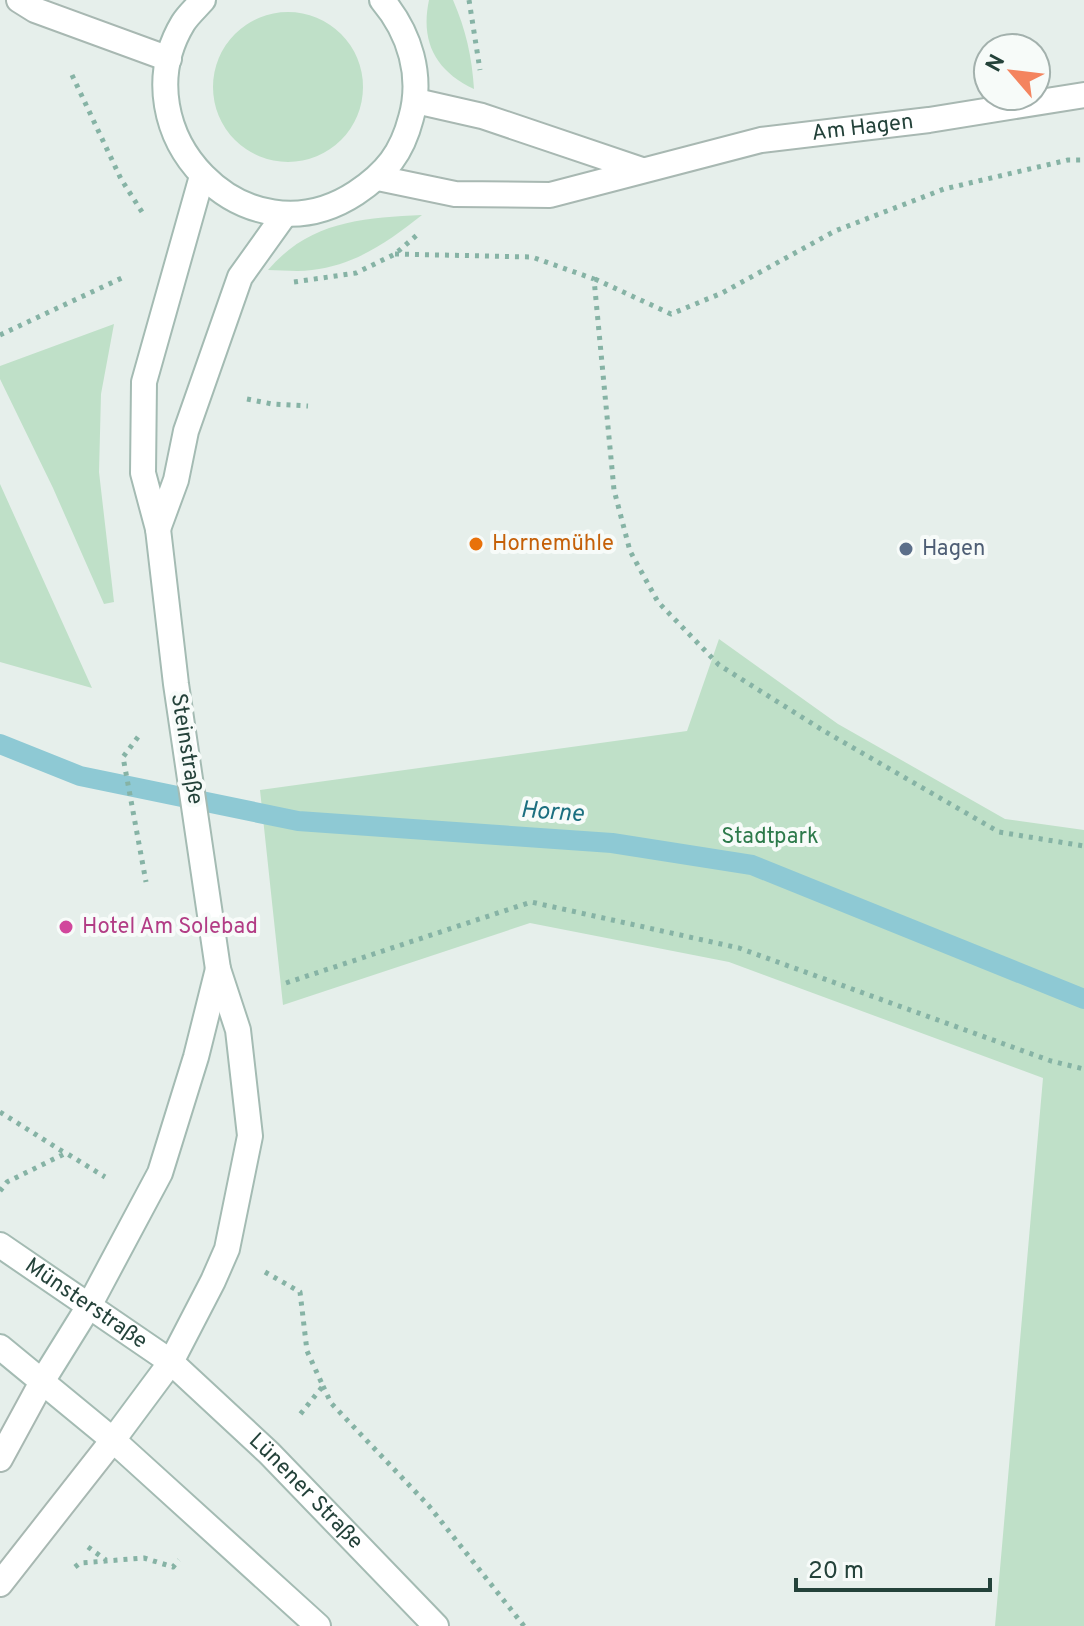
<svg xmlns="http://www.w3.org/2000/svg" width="1084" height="1626" font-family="Overpass,sans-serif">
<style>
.green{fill:#bfe0c8}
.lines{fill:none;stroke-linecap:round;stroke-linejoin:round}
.stream{stroke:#8ec9d4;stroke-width:20}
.minor-casing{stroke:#a8b8b2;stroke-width:28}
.secondary-casing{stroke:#a4bbb3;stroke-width:28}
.path{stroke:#86b3a5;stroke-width:5;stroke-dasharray:4 6;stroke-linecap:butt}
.minor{stroke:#fff;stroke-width:24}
.secondary{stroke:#fff;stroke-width:24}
.food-dot{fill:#e8710a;stroke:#f7fbf9;stroke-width:3}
.service-dot{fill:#5c6f8a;stroke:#f7fbf9;stroke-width:3}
.hotel-dot{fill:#d1479c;stroke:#f7fbf9;stroke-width:3}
.labels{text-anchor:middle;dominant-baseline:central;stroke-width:8;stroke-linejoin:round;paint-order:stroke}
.street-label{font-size:22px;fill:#24423a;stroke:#f7fbf9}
.food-label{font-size:22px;fill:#c56008;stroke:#f7fbf9;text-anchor:start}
.service-label{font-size:22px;fill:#4e5e75;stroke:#f7fbf9;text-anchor:start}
.park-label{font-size:22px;fill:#2d7a4b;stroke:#f7fbf9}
.hotel-label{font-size:22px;fill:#b23c85;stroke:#f7fbf9;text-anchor:start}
.water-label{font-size:24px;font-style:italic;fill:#1c6f80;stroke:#f7fbf9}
</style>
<rect width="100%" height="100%" fill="#e6efeb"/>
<path class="green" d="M429,0H453C466,30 472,57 474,89C436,71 420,42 429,0Z
M213 87a75 75 0 1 1 150 0a75 75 0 1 1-150 0Z
M422,215C389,241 356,265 312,270C298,272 282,270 268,270C310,221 362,218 422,215Z
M114,324L101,394L99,472L114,602L104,604L53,488L0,379V366Z
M0,484L92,688L0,662Z
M719,639L838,724L1005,819L1084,830V1626H995L1043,1078L729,962L530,923L283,1005L260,790L687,731Z"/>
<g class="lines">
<path class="stream" d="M0,744L80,776L298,821L612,843L752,865L1084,999"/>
<g class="minor-casing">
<g id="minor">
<path d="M19,0L35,10L169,59"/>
<path d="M416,101L482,116L642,170"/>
<path id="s1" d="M378,178L455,194L550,195L761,140L929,120L1084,95"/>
<path d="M0,1459L43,1380"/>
<path d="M0,1584L113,1440"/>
</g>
</g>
<g class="secondary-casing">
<g id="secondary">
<path d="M203,0C197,7 188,15 183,23C118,131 245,266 356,193C386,173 402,153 411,118C423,76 410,33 382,0"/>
<path d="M158,529L176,480L186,431L240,277L285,214"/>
<path id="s2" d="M0,1245L171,1362L269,1453L436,1626"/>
<path d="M0,1347L113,1440L318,1626"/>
<path d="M43,1380L89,1306L160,1173L196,1057L218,969"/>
<path d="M113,1440L171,1362L213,1281L227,1249L250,1136L238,1030L218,969L176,684L158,529L143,473L144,382L202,176"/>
</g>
</g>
<path class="path" d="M469,0L480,70
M72,75L121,179L142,212
M395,254L532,257L594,279L614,490L630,551L658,602L719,665L824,731L999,832L1084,846
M595,279L671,314L722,293L835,231L944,189L1068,160H1084
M294,282L356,273L395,254L417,235
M0,335L126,276
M247,399L272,404L308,406
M138,737L123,757L146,882
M286,983L531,902L739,948L1051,1061L1084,1069
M0,1112L65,1153
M0,1191L7,1182L66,1153L105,1177
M265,1272L300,1292L307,1351L323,1386L298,1417
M323,1386L331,1403L429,1506L524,1626
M88,1547L106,1560
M75,1567L80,1563L144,1558L173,1567L179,1560"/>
<use href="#minor" class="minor"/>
<use href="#secondary" class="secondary"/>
</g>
<circle class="food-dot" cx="476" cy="544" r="8"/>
<circle class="service-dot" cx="906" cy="549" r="8"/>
<circle class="hotel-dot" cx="66" cy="927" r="8"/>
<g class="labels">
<g class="street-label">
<text stroke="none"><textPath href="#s1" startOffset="494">Am Hagen</textPath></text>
<text transform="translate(186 749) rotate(81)">Steinstraße</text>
<text stroke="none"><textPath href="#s2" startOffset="104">Münsterstraße</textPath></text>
<text stroke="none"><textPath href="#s2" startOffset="394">Lünener Straße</textPath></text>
</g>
<g class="food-label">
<text x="492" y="544">Hornemühle</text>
</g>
<g class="service-label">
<text x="922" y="549">Hagen</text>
</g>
<g class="park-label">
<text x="770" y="837">Stadtpark</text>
</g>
<g class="hotel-label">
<text x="82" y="927">Hotel Am Solebad</text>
</g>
<g class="water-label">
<text transform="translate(552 813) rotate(4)">Horne</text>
</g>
</g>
<g transform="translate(1012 72) rotate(298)"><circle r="38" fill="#f7fbf9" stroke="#a3b1ad" stroke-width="2"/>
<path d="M0-6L14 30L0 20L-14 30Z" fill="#f4845f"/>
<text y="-12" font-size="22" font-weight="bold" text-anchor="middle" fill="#24423a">N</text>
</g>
<path d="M796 1578v12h194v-12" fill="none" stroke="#24423a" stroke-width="4"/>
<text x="808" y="1578" font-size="24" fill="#24423a" stroke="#f7fbf9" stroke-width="6" paint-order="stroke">20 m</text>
</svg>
